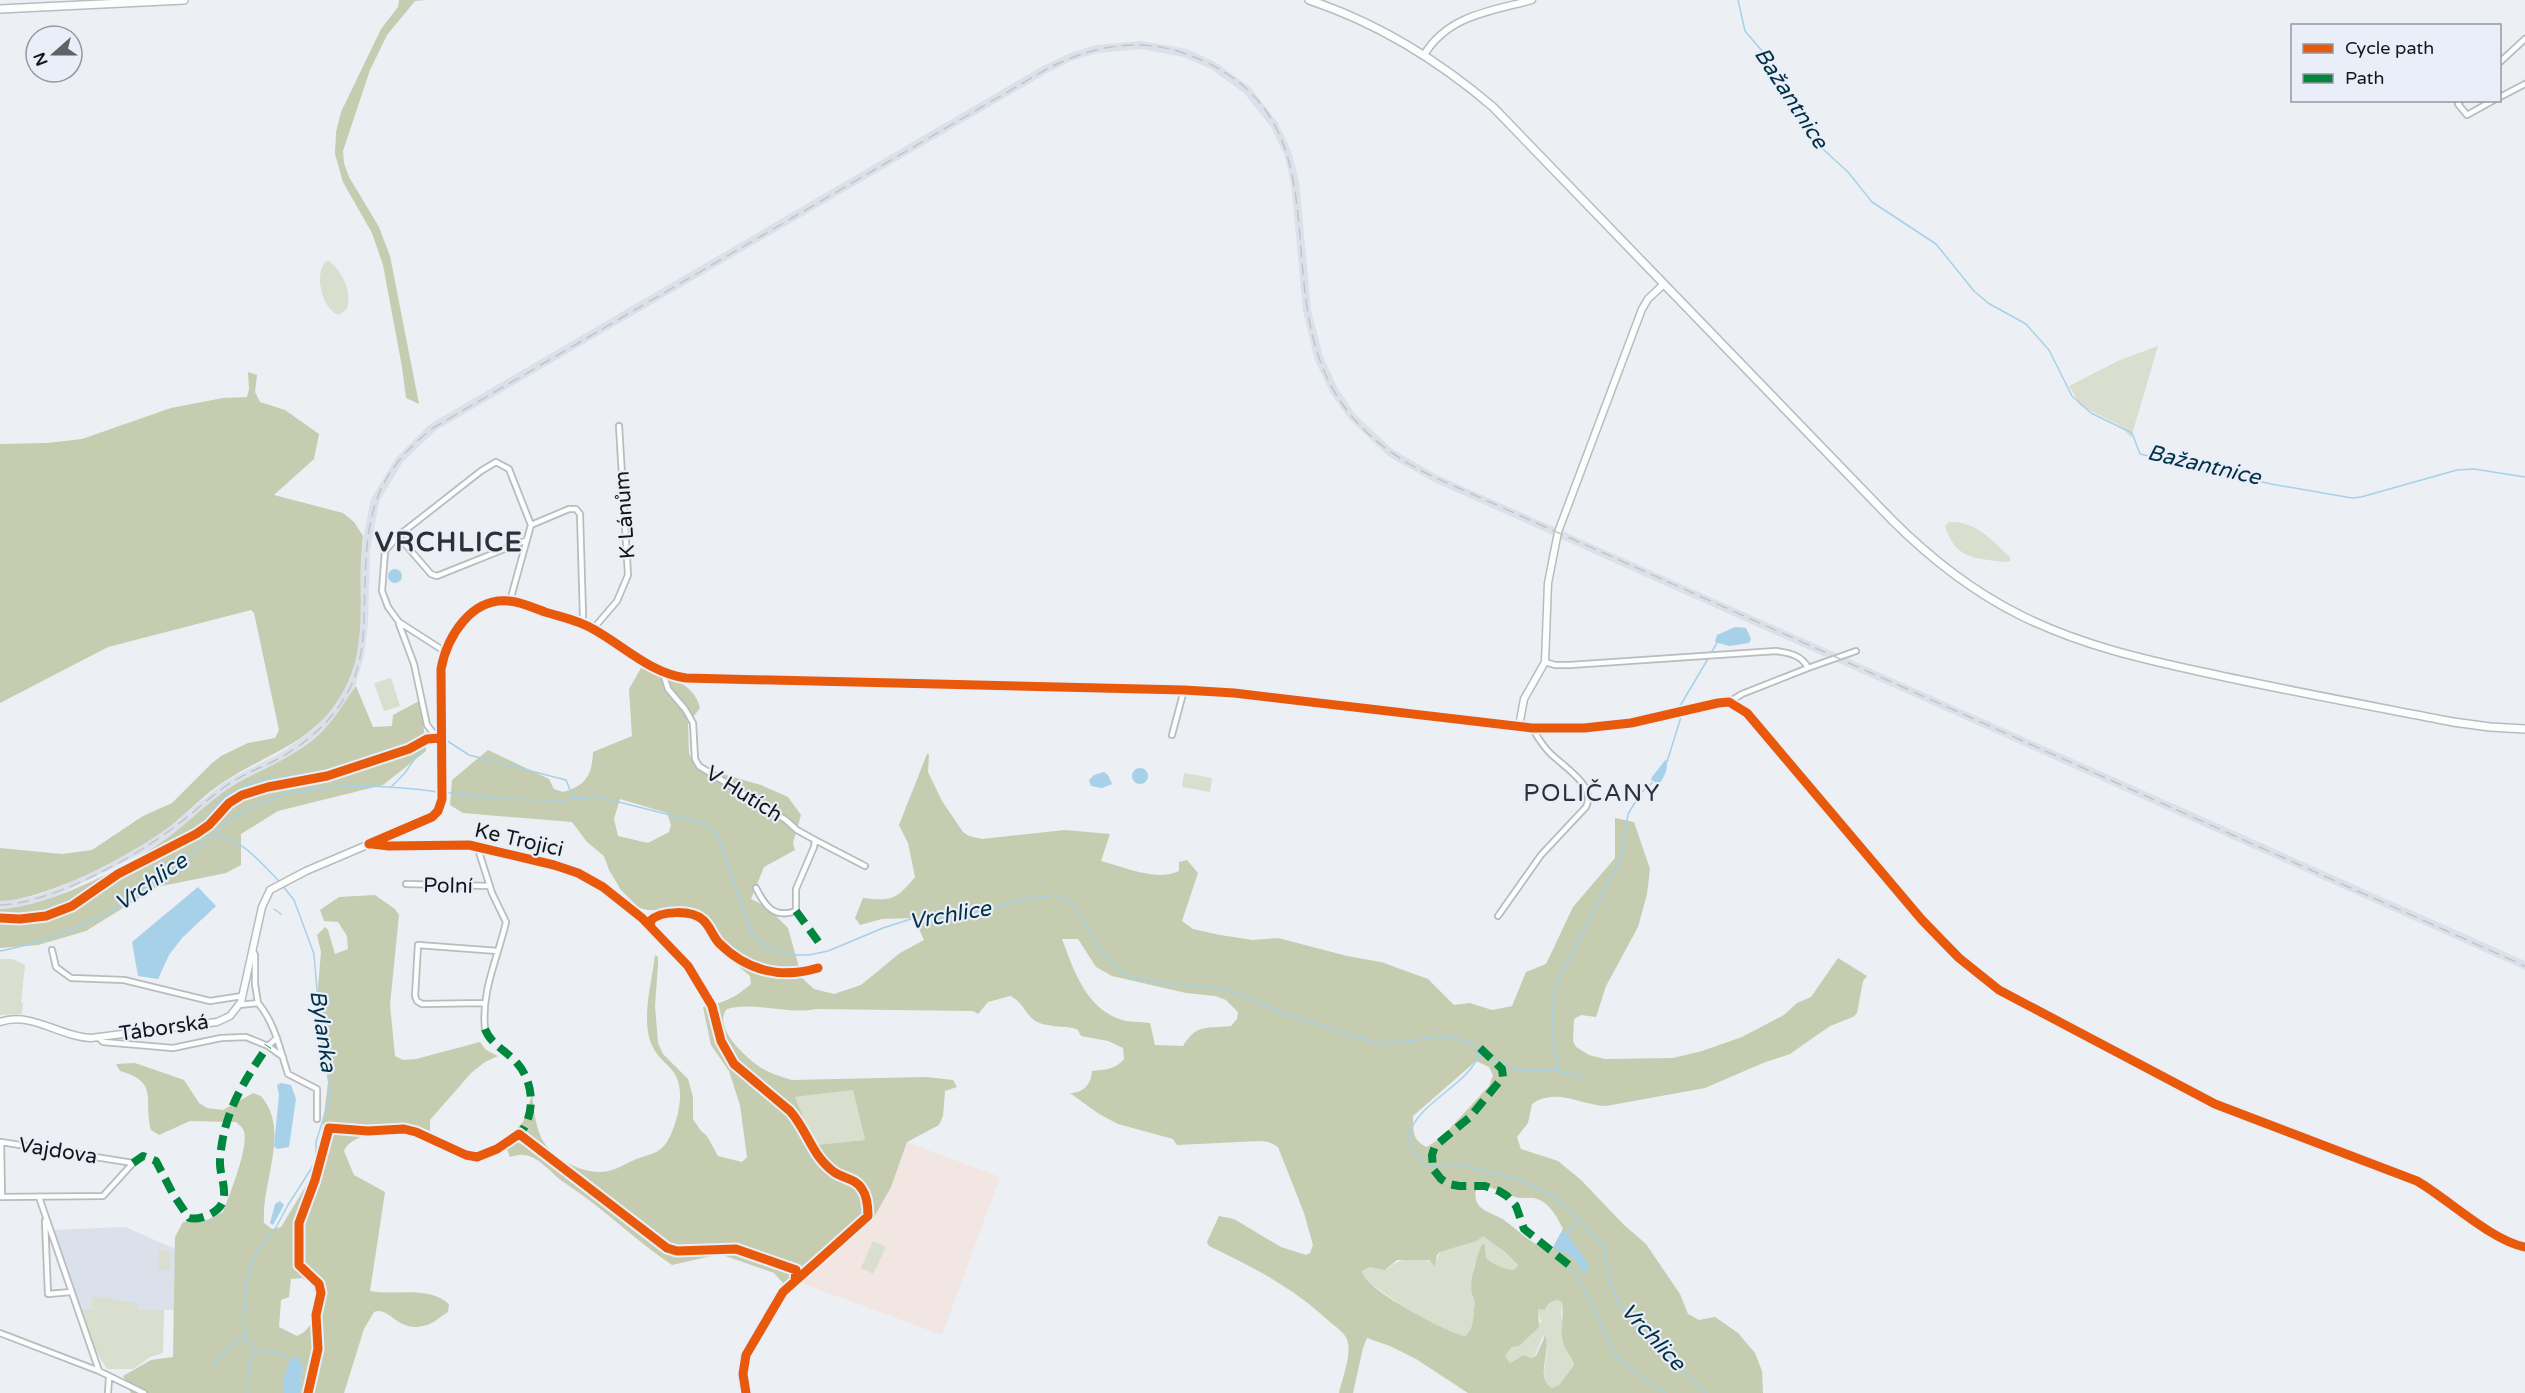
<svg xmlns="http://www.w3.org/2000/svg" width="2525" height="1393" font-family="'Varela Round',sans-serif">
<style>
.commercial{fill:#f2e6e2}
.built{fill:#dae1ea}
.green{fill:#d9dece}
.forest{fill:#c5ccb0;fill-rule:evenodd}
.water{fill:#a7d0e9}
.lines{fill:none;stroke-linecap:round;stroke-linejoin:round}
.stream{stroke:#a7d0e9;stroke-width:1.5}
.minor-casing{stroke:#b9bbbf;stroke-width:8}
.tertiary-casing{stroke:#b9bbbf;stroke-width:9}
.secondary-casing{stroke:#b9bbbf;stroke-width:10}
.minor{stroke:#fcfdfd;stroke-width:4.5}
.tertiary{stroke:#fcfdfd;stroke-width:6}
.secondary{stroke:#fcfdfd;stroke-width:7}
.rail{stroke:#c3c4c5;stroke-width:1.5;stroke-dasharray:12 6;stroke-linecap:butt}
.quiet{stroke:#00873e;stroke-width:8;stroke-dasharray:15 8;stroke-linecap:butt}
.cycleway-casing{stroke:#e9eef8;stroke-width:13}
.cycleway{stroke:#e8590c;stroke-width:9}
.labels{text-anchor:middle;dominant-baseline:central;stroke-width:4.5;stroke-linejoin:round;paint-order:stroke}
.street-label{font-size:21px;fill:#141619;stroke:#e9eef8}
.water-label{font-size:22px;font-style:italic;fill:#003147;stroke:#e9eef8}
.quarter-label{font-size:24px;letter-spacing:1.5px;fill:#2c3037;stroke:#e9eef8}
.district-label{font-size:27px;font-weight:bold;letter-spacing:1.5px;fill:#2c3037;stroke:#e9eef8}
</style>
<rect width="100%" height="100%" fill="#eceff4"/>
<path class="commercial" d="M907,1142L1000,1177L942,1335L801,1283L873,1219L891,1187Z"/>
<path class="built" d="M1141,41L1187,49L1215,62L1250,87L1278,123L1291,151L1299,181L1311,310L1323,357L1337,387L1355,414L1392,449L1435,474L2525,961V970L1432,481L1388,456L1349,419L1330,392L1315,360L1303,311L1291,182L1284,154L1271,127L1244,93L1211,69L1184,57L1141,49L1097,53L1071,61L1047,73L435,431L402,463L379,502L370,550L368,624L364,656L355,687L330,724L298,751L242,781L218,796L172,835L146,851L50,899L23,907L0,909V901L35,896L60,887L142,844L167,828L226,781L282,752L315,728L340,696L353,669L360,624L361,549L371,499L396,458L430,424L1043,66L1068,54L1096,45Z
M125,1227L175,1249L174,1310H81L57,1251L52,1230Z"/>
<path class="green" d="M329,261C343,272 352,292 347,309L339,315C322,309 314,276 325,262Z
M2158,346L2131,438L2121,426L2081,406L2069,386L2120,360Z
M1949,522C1977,521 1991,540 2010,557V561L2004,562C1974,558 1955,559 1945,526Z
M391,678L400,706L384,711L374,683Z
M1184,773L1212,778L1210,792L1182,787Z
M0,959H12L25,965L21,1002L23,1003L22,1014L0,1015Z
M853,1090L865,1140L815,1145L795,1097Z
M1483,1236H1487L1518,1265L1514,1270C1505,1270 1492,1264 1486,1258V1246L1474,1266L1472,1298L1475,1301C1473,1313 1475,1329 1465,1336C1428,1330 1393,1298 1363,1278L1362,1271L1370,1267L1387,1269C1400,1257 1419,1255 1435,1264L1440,1252L1477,1241Z
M873,1241L886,1247L873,1274L861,1268Z
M159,1250L170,1251V1270H158Z
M92,1297L108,1298L138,1304V1310H164L163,1353L150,1357L133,1369H107L93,1346L81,1310L110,1308H92Z
M1557,1300L1562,1302L1561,1315L1567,1351L1574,1365L1559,1385L1552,1388C1533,1374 1556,1353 1543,1336L1534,1358L1524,1355L1510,1363L1505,1356C1514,1342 1532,1336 1541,1321L1537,1310L1541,1308L1546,1310L1549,1303Z"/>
<path class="forest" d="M399,0H426L415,1L387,35L370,70L343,151L344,163L349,177L379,227L390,256L419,404L406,398L402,367L383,265L372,233L343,182L335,154L336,132L341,112L381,29L398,7Z
M248,372L257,375L255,392L260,402L285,410L319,434L314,459L274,495L343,513L354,522L363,536C356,585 369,638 347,684C319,742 273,750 225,781C205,794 188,812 169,827C129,856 49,899 0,901V848L62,854L92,850L143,816L172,803L211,764L221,756L248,743L275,738L279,730L254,613L251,610L108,647L0,703V444L47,443L82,439L171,408L223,398L247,397L249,389Z
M641,668C664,676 694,681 700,708L688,724L689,753L695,766L761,785L788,797L801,815L793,843L795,850L764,867L751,899L767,907L788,928L802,978L814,989L834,994L861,985L900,953L924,940L914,918L882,919L860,925L855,918L863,898C892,901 896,900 915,877L908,843L899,825L927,754H929L928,772L942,801L963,832L969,836L982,839L1065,830L1110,834L1101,861C1125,867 1156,882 1179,871V862L1187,860L1198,873L1182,921L1193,929L1220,935L1253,940L1278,938L1347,956L1381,962L1428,979L1454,1005L1470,1003L1492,1010L1512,1006L1526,972L1546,964L1573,907L1615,858V818L1634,822L1650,869L1647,894L1638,927L1606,986L1596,1017L1581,1015L1574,1019L1573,1041L1576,1047L1589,1055L1605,1059L1673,1058L1702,1051L1742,1037L1784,1015L1797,1003L1811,997L1838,958L1867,976L1863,981L1857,1013L1853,1017L1830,1026L1790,1054L1763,1063L1705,1088L1606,1106C1580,1105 1556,1087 1532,1104L1528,1123L1517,1137L1521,1149L1558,1161L1581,1180L1624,1225L1646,1244L1680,1294L1688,1314L1699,1320L1715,1317L1738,1333L1755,1353L1762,1371L1763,1393H1468L1416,1359L1390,1346L1367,1338L1363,1348L1353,1393H1339C1342,1379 1351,1357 1348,1343C1347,1334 1337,1328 1330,1322C1294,1288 1253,1267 1209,1246L1207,1242L1219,1216L1234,1219L1281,1247L1306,1255L1310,1253L1313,1245L1304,1213L1278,1147L1269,1142L1260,1141L1177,1145L1173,1139L1118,1124L1099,1114L1070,1093C1084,1093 1091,1084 1092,1071C1105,1070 1116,1069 1124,1059L1123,1048L1108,1041L1081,1036L1078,1030L1073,1028C1063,1026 1043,1027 1034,1020C1024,1012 1022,1001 1010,996L988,1002L978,1014L973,1011L816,1009C786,1015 756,1001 727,1009C711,1028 750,1062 765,1070C774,1075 783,1077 792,1080L926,1077L953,1080L957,1087L945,1091L943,1116L939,1125L907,1142L891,1187L873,1219L801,1283H783L774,1273L720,1254L672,1265C635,1240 603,1208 565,1183C553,1176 541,1157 524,1155C520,1154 514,1156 510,1157L504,1141L523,1122L532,1095C534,1108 535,1123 540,1135C548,1156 578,1172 600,1172C613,1172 623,1165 634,1160C654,1152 662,1155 672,1132C679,1115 686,1086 672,1070C662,1059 653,1053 649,1037C643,1011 652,981 655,955L658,957V964L655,1006L658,1043L663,1054L688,1079L693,1097V1119L701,1131L707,1136L718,1156L742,1162L747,1157L740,1105L729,1071L711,1045L703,1007C723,1003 735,998 751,984L750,976L718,949L712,933L689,910H648L639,908L621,890L609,870L604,856L587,842L572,822L463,813L450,805L452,780L488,750L549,779L554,789L563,792C586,786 592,775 593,752L632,736L629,689ZM620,799L667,813L671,825L669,832L648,843L618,836L614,819ZM1062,939H1078L1096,967L1112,976L1186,993L1215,996L1226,1000L1238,1012L1237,1019L1231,1026C1207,1029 1197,1023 1183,1046L1155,1045L1150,1023C1142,1022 1134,1022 1126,1021C1087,1012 1074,971 1062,939ZM1476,1061L1489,1067L1493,1075L1489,1086L1442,1137L1427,1147C1412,1141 1413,1130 1413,1116ZM853,1090L865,1140L815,1145L795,1097ZM1488,1187C1498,1189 1505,1194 1515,1197C1521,1199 1527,1197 1534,1198C1549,1201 1557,1217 1563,1229L1552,1250C1528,1243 1522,1233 1504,1220C1490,1211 1472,1211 1476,1189ZM1483,1236L1505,1252L1518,1265L1514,1270C1506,1270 1492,1264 1486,1258L1485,1244L1481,1246C1476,1262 1466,1287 1475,1302C1473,1313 1475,1329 1465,1336C1446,1333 1361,1287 1362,1271L1370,1267L1385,1270L1397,1260H1429L1435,1266L1437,1255L1440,1252L1477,1241ZM1557,1300L1562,1302C1564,1315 1560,1329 1563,1342C1565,1351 1572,1357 1574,1365L1559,1385L1552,1388C1534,1376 1552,1353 1545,1336L1536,1356L1532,1358L1524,1355L1510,1363L1505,1356L1512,1347L1519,1346L1539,1327L1538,1309L1545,1310L1549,1303Z
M356,686L373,727L392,726L393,715L421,700L426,751L383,785L278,811L241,834V865L226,873L157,887L86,931L38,945L0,948V909C51,907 133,864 174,833C193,818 211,800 231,787C260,769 292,759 317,736C334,722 343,703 356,686Z
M375,895L395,909L399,915L390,1005L395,1056L403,1060L416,1059L480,1042L486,1050L498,1056L485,1062L471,1073L430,1120V1131C408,1132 354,1127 344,1151L354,1175L385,1192L370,1291C395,1296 427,1285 449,1304L448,1312C439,1317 434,1324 423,1326C396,1332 390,1306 374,1312L364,1329L344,1393H300L303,1368L284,1386V1393H131L123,1376L151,1360L173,1357L175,1237L183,1222L207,1220L223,1212C229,1196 251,1143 243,1129C241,1126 238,1124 236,1122L190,1121L159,1135L151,1130C143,1100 160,1082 120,1071L116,1064L135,1063L184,1080L199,1103L207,1108L223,1110L253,1093L261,1096C291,1131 261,1182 264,1223L272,1229L281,1227L315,1171L321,1140L328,1082L316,1011L321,952L317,935L325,927L328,930L335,954L348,949L347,936L338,922L324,921L320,910L339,897ZM302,1278L312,1284C318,1302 317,1328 297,1336L279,1327L281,1300L289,1297L291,1279Z"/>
<path class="water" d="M388 576a7 7 0 1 1 14 0a7 7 0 1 1-14 0Z
M1735,627L1746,628L1751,639L1749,643L1729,646L1715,642L1717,635Z
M1666,759C1669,768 1664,778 1659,784L1651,780L1652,777Z
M1132 776a8 8 0 1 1 16 0a8 8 0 1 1-16 0Z
M1104,772L1108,775L1112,784L1102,788L1091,786L1089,780L1094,775Z
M198,887L216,906L182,938L169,955L158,979L138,976L132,942Z
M281,1083L291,1085L296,1099L289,1147L277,1149L274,1146L279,1095L277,1085Z
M280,1201L284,1205L273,1225L270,1223L275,1204Z
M1563,1229L1589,1265L1585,1273H1583L1575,1259L1553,1247Z
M298,1356L303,1368L300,1393H284V1379L290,1360Z"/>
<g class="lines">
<path class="stream" d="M1738,0L1745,31L1775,66L1800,119L1813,140L1848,172L1872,202L1936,244L1974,291L1988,303L2026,324L2049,350L2072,396L2091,413L2132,433L2140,454L2271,484L2352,498L2361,497L2457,470L2474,469L2525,477
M1711,653L1717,643
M1680,706L1709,657
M446,740L469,755L566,780L573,797
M1667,762L1681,717
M391,787L404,774L424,746
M444,792L498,799L561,800L599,797L698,822L709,827L718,837L751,931L765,946L778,951L796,955H809L828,951L883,928L914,918L968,915L1022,900L1055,895L1073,903L1098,947L1122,972L1133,978L1174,985L1221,988L1262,1003L1274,1010L1369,1041L1385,1044L1446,1036L1475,1044L1479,1054C1467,1094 1374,1117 1425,1166L1461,1165L1521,1180L1554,1198L1579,1218L1604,1247L1612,1289L1620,1304L1635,1324L1706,1393
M211,835C240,836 260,862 279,881
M274,909L281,914
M0,917L22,918L46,915L78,899L107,876L181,839L202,823L225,797L253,782L324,771L391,748L412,746
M0,951C55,941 134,905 176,869C203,846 225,818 258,804C313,781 381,784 439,792
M1479,1054L1495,1061
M1497,1061L1517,1070L1559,1071C1552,1045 1551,1012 1556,985L1621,858L1628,814L1641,793L1652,783
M1559,1071L1586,1078
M1567,1235L1578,1219
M1559,1249L1557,1252L1574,1272L1584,1290L1617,1358L1665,1393
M253,1349L285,1354L289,1360
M213,1366L227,1349L245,1336
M247,1393L249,1363L254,1357L253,1349L245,1336L243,1323L248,1274L257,1250L275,1229L288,1205L316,1161V1142L331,1094L320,1026L314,954L294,900L282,885"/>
<g class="minor-casing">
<path id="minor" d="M2500,62L2525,39
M2500,97L2525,84
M2461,100L2458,104L2467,115L2494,100
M531,525L569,509H576L580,514L583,616L581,623
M398,536L431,574L437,576L527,540
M399,624L414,664L427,725L434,734H440
M593,629L617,601L628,575L619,426
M444,651L399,622L388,607L382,591L385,551L398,536L481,471L496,462L509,469L531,525L510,601
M1545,662L1555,665H1570L1776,651C1789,653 1802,655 1808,668L1742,694L1729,702
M1808,668L1856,651
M663,673L668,689L685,709L693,723L695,759L699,766L786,820L797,830L815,840L814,847L796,889V911C774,919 765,906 756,888
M1172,735L1184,690
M815,840L865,866
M371,844C403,848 435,843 467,845C480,847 494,852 507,855C531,860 555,864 578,873C633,897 684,954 712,1006
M478,849L492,893L506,922C498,958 481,990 485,1029
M406,884L490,886
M1498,916L1541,855L1586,807C1597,785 1562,766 1549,752C1542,745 1537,736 1532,728
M52,950L56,967L71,978L124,980L210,1001L242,996
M253,951L255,955V984L258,1003
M484,1003L422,1004L417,1001L415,996L418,945L498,951
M239,1005L258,1003C275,1023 280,1050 288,1074L317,1089V1119
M98,1037L103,1042L173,1048L221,1038L246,1037L268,1046L277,1038
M268,1046L283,1057
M0,1197L103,1196L133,1163
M2,1197L1,1142L133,1163
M39,1197L99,1371
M45,1221L48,1294L71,1292
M0,1333L99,1371L144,1393
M108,1393L109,1378"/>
</g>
<g class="tertiary-casing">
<path id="tertiary" d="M1424,55C1448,15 1491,11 1532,0
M1519,726L1524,699L1545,662L1548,583L1558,532L1642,309L1648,299L1664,284
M0,1022C31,1011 60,1037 91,1038L217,1022L230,1016L241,1002L262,907L270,890L306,871L426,820L437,813L442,799L441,669C447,637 471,597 509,601C521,602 534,608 545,612C561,617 578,620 593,629C624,646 650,673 686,678L1184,690L1234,693L1532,728H1584L1631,723L1718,703L1729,702L1747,713L1922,920L1959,958L1999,990L2215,1104L2417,1181C2448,1199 2492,1241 2525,1247"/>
</g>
<g class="secondary-casing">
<path id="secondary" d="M1309,0C1378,23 1438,60 1493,107L1892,520C1930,558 1972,591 2020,615C2080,645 2142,659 2207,673C2289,691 2371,706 2453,722L2490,727L2525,729
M0,9L184,0"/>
</g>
<use href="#minor" class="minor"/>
<use href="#tertiary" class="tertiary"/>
<use href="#secondary" class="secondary"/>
<path class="rail" d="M0,905C51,903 128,861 169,831C189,817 206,800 226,786C240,776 255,770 270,763C304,746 334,721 351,686C361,664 364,639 364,615C367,533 362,483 433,428L1045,70C1090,46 1140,36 1189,55C1341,112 1275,260 1325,373C1346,422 1387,455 1434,477L2525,966"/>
<path class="quiet" d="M796,911L820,944
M485,1029C491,1045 506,1050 517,1063C535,1083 536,1118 517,1137
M1480,1048L1502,1069L1503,1077L1470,1117L1435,1146L1432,1155L1433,1169L1441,1179L1449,1184L1459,1186H1485L1499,1191L1507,1196L1516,1206L1524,1229L1574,1269
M133,1163L143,1156L156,1161L173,1194L189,1218C200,1221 220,1212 223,1201C227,1188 219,1173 220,1160C223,1114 243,1082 268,1046"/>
<g class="cycleway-casing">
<path id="cycleway" d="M369,844L432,817L438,811L442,799L441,669C447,637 471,597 509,601C521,602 534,608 545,612C561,617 578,620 593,629C624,646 650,673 686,678L1184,690L1234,693L1532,728H1584L1631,723L1718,703L1729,702L1747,713L1922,920L1959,958L1999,990L2215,1104L2417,1181C2448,1199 2492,1241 2525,1247
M372,844L389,846L469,845L554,865L578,873L603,887L642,918L688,966L712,1006L721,1041L734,1064L790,1111C808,1131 811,1155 834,1172C844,1179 855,1178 862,1189C867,1196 868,1208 868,1216L783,1292L746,1355L743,1374L746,1393
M0,918L20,919L46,916L72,906L118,874L196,834L209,825L229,803L242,795L268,787L327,776L409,749L427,739L440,738
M651,927L650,921C661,910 692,910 703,920C710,926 713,937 719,943C747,971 781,979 818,968
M308,1393L318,1349L316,1315L321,1293L319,1284L299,1265V1223L315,1180L329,1128L368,1131L404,1129L416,1132L466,1155L477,1157L497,1149L519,1134L667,1248L677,1251L736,1249L796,1270L795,1281"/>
</g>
<use href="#cycleway" class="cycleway"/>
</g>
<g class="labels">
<g class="street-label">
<text transform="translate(625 515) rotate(-94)">K Lánům</text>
<text transform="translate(744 794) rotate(32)">V Hutích</text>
<text transform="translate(519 840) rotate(13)">Ke Trojici</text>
<text transform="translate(448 886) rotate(1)">Polní</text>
<text transform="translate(164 1028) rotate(-8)">Táborská</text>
<text transform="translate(58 1151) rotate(9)">Vajdova</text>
</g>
<g class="water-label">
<text transform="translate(1791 98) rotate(57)">Bažantnice</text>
<text transform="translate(2204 465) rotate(13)">Bažantnice</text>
<text transform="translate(151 882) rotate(-35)">Vrchlice</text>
<text transform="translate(950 915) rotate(-10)">Vrchlice</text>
<text transform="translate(323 1031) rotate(82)">Bylanka</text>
<text transform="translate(1653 1337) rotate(47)">Vrchlice</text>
</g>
<g class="quarter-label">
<text x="1592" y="793">POLIČANY</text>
</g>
<g class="district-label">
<text x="449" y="542">VRCHLICE</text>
</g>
</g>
<rect x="2291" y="24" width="210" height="78" fill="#e9eef8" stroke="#94989f" stroke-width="1.5"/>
<rect x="2303" y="44" width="30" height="9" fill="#e8590c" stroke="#94989f" stroke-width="1.5"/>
<text x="2345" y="54" font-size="18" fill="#141619">Cycle path</text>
<rect x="2303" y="74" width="30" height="9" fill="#00873e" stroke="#94989f" stroke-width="1.5"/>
<text x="2345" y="84" font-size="18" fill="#141619">Path</text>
<g transform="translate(54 54) rotate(249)"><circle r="28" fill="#e9eef8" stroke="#94989f" stroke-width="1.5"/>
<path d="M0-4.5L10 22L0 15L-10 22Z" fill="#606266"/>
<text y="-9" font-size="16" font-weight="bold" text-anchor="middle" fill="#141619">N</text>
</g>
</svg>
